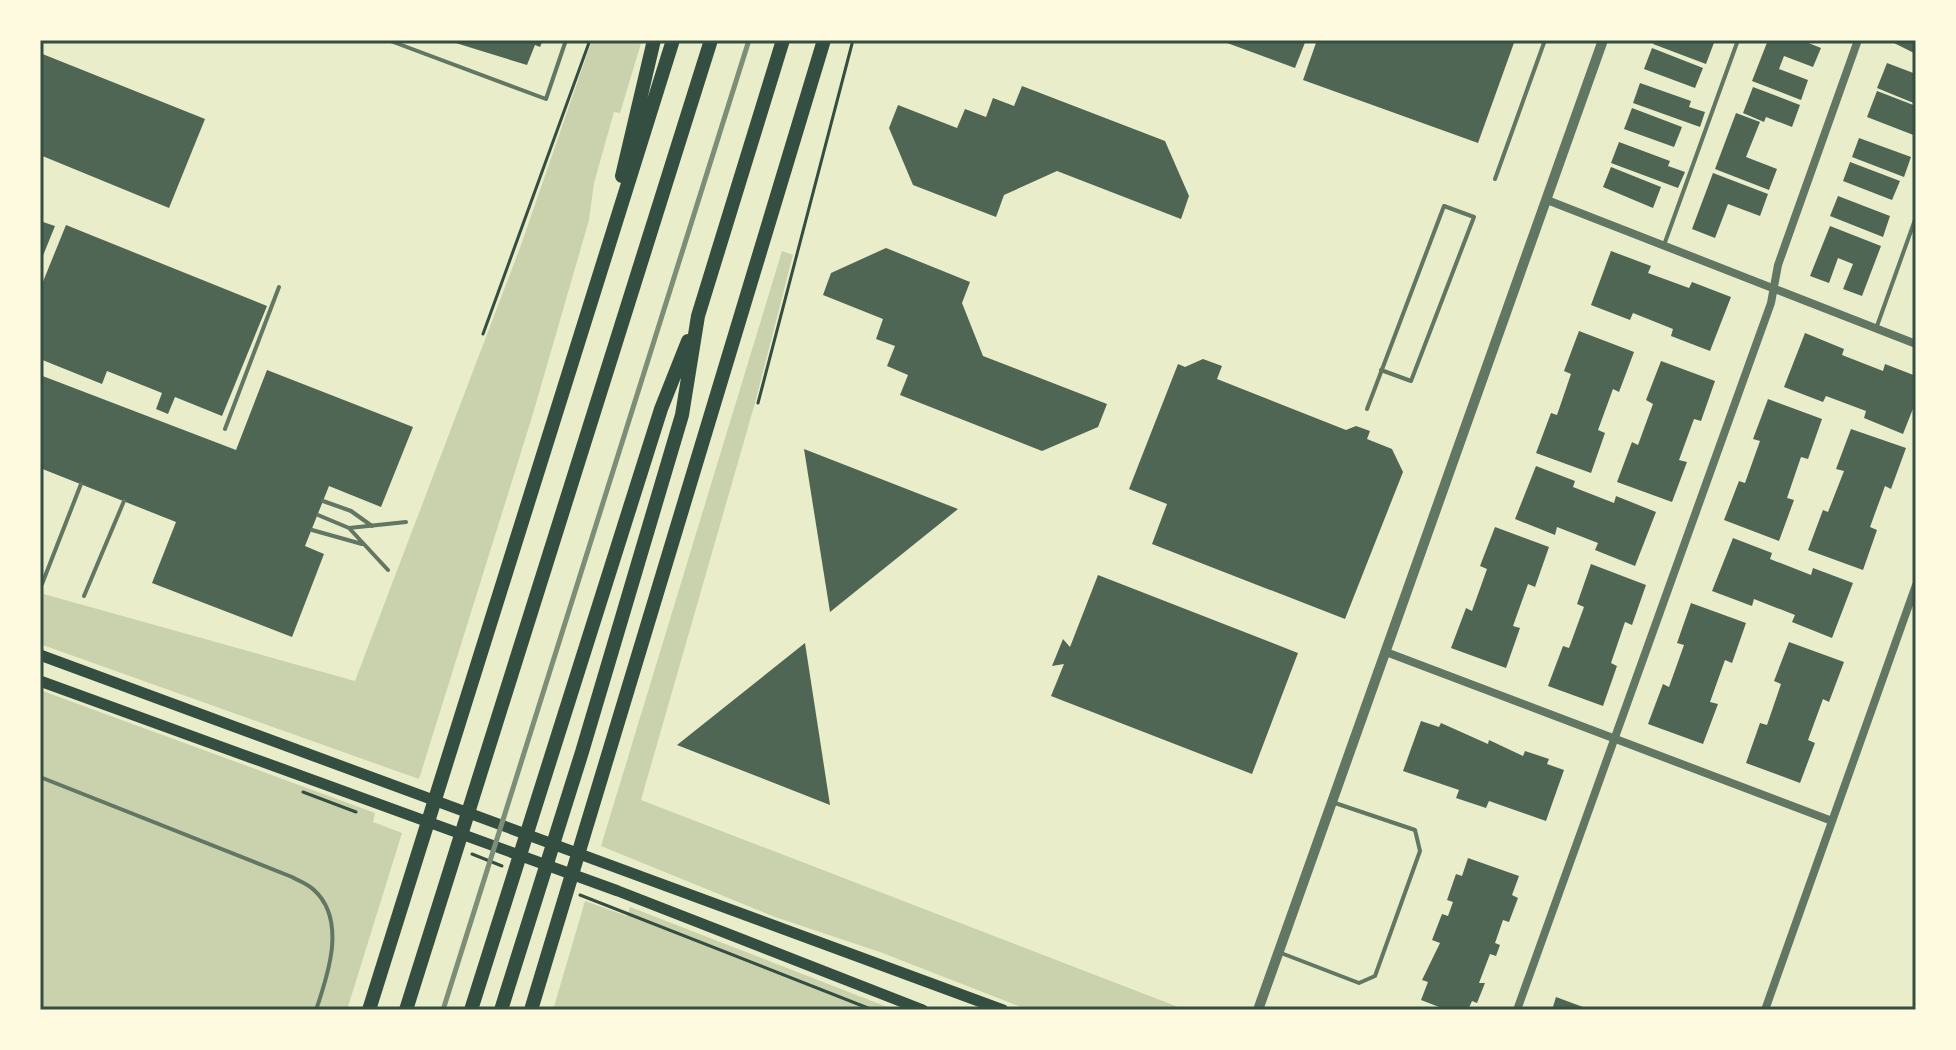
<svg xmlns="http://www.w3.org/2000/svg" width="1956" height="1050" font-family="'Open Sans',sans-serif">
<style>
.green{fill:#cad2ad}
.building{fill:#4f6655}
.lines{fill:none;stroke-linecap:round;stroke-linejoin:round}
.path{stroke:#344e41;stroke-width:3}
.service{stroke:#617663;stroke-width:4}
.minor{stroke:#617663;stroke-width:8}
.tertiary{stroke:#617663;stroke-width:10}
.secondary{stroke:#344e41;stroke-width:11}
.motorway{stroke:#344e41;stroke-width:14}
.rail{stroke:#7c8e77;stroke-width:5}
.neatline{fill:none;stroke:#344e41;stroke-width:3}
</style>
<rect width="100%" height="100%" fill="#e9edc9"/>
<path class="green" d="M592,40H642L620,113L614,112L594,183L589,220L532,417L419,779L40,644V593L355,681L521,245Z
M782,251L793,255L755,403L641,800L1186,1010H1029L880,952L775,917L601,846Z
M40,690L375,813L373,822L402,833L347,1010H40Z
M585,901L627,916L630,907L895,1010H553Z"/>
<path class="building" d="M446,40H543L540,47L535,45L527,65Z
M1219,40H1306L1295,68Z
M1317,40H1515L1478,143L1303,80Z
M1655,40H1715L1706,64L1653,44Z
M1768,40H1801L1821,48L1813,67L1784,56L1779,69L1808,80L1801,100L1752,81Z
M1895,40H1916V54L1894,43Z
M1652,48L1703,68L1695,88L1644,69Z
M40,53L205,119L169,208L40,155Z
M1887,63L1916,74V104L1877,88Z
M1640,83L1691,101L1689,107L1705,112L1700,127L1633,103Z
M1022,86L1165,141L1189,196L1181,219L1057,171L1004,195L996,217L913,185L889,128L898,105L957,128L965,109L986,117L993,98L1014,106Z
M1753,87L1800,105L1792,127L1766,117L1764,122L1743,113Z
M1877,91L1916,106V136L1867,117Z
M1632,108L1682,127L1674,147L1624,129Z
M1736,113L1760,122L1746,157L1777,169L1769,190L1715,169Z
M1859,138L1911,157L1904,177L1852,157Z
M1619,142L1670,161L1668,166L1685,172L1678,188L1611,163Z
M1850,162L1900,181L1892,200L1843,181Z
M1611,167L1661,187L1653,208L1603,187Z
M1713,173L1768,194L1760,216L1728,204L1715,238L1692,229Z
M1838,196L1890,216L1883,237L1830,216Z
M40,221L55,226L40,263Z
M66,225L267,306L222,416L175,397L168,414L156,409L162,393L107,371L102,384L40,359V289Z
M1830,226L1881,246L1862,296L1843,289L1853,264L1838,258L1829,283L1810,276Z
M886,248L970,282L962,303L983,356L1107,404L1098,427L1042,451L900,395L908,375L887,366L895,346L876,339L883,319L823,295L831,273Z
M1611,251L1651,266L1648,273L1689,288L1692,282L1731,297L1710,351L1671,336L1673,329L1633,313L1630,320L1591,305Z
M1579,331L1634,352L1619,392L1613,389L1598,430L1605,433L1591,473L1536,453L1551,413L1557,415L1571,374L1564,371Z
M1805,333L1844,349L1842,355L1883,371L1885,364L1916,376V401L1903,434L1864,418L1866,411L1826,396L1823,402L1784,387Z
M1203,359L1222,366L1217,379L1346,430L1356,426L1370,431L1367,439L1392,449L1403,472L1345,619L1152,544L1167,504L1129,489L1178,364L1185,367Z
M1661,361L1715,381L1701,421L1694,419L1679,460L1687,462L1672,502L1617,482L1632,442L1638,445L1653,404L1646,400Z
M267,370L413,427L381,507L329,486L305,546L324,554L292,637L152,583L176,522L40,468V375L236,450Z
M1768,399L1822,419L1808,459L1801,457L1787,498L1794,500L1779,541L1724,520L1739,481L1745,483L1760,441L1753,439Z
M1851,429L1906,448L1891,489L1885,486L1870,527L1877,530L1863,570L1808,550L1823,510L1828,512L1844,471L1836,469Z
M804,449L958,509L830,612Z
M1536,466L1575,481L1573,487L1614,503L1616,496L1656,512L1635,566L1595,550L1598,543L1557,527L1555,535L1515,519Z
M1495,527L1549,547L1535,587L1528,584L1513,626L1520,628L1506,668L1451,648L1466,608L1472,611L1487,569L1480,566Z
M1733,538L1772,553L1770,559L1811,575L1813,568L1853,583L1832,638L1792,622L1795,615L1754,599L1752,606L1712,591Z
M1591,564L1646,585L1632,625L1625,622L1611,663L1617,666L1603,706L1548,686L1563,646L1569,648L1584,607L1577,604Z
M1098,575L1298,653L1252,774L1051,696L1064,664L1052,666L1063,639L1070,647Z
M1691,603L1746,623L1732,663L1725,660L1710,702L1718,704L1703,744L1648,724L1663,684L1669,687L1684,645L1677,643Z
M1789,642L1844,662L1829,702L1823,699L1808,740L1815,743L1800,783L1746,763L1760,723L1767,725L1781,684L1774,681Z
M805,643L830,805L677,745Z
M1421,721L1439,727L1441,723L1488,744L1489,740L1523,756L1525,751L1549,759L1547,764L1564,770L1546,821L1489,801L1486,808L1456,798L1459,790L1403,771Z
M1468,858L1519,876L1512,895L1518,898L1509,922L1503,920L1495,943L1500,945L1496,956L1490,954L1479,983H1485L1477,1003L1472,1001L1468,1010H1447L1421,1000L1428,982L1422,980L1440,943L1432,940L1442,914L1448,916L1453,902L1447,900L1456,874L1462,876Z
M1556,997L1591,1010H1552Z"/>
<g class="lines">
<path class="path" d="M483,334L590,40
M758,403L853,40
M303,792L356,812
M472,854L502,866
M580,895L873,1010"/>
<path class="service" d="M388,40L546,99L566,40
M1495,179L1545,40
M1664,245L1738,40
M1877,326L1916,217
M1367,409C1393,342 1418,274 1444,206L1474,217L1411,381L1381,370
M225,429L279,287
M323,501L351,511L372,526
M318,515L349,528L406,522
M349,528L388,570
M312,530L362,544
M42,584L81,484
M84,596L124,501
M40,777L292,877C299,881 308,884 314,890C347,920 328,975 316,1010
M1281,953L1359,983L1375,976L1420,851L1415,830L1332,802"/>
<path class="minor" d="M1547,200L1916,344
M1386,652L1832,821
M1517,1010L1771,303L1778,265L1858,40
M1765,1010L1916,585"/>
<path class="tertiary" d="M1258,1010L1603,40"/>
<path class="secondary" d="M40,655L1003,1010
M40,681L618,891L923,1010"/>
<path class="motorway" d="M622,176L654,40
M369,1010L673,40
M406,1010L711,40
M471,1010L661,409L688,341
M501,1010L582,752L682,415L698,316L783,40
M531,1010L824,40"/>
<path class="rail" d="M443,1010L749,40"/>
</g>
<rect width="1956" height="1050" fill="none" stroke="#fefae0" stroke-width="84"/>
<rect x="42" y="42" width="1872" height="966" class="neatline"/>
</svg>
